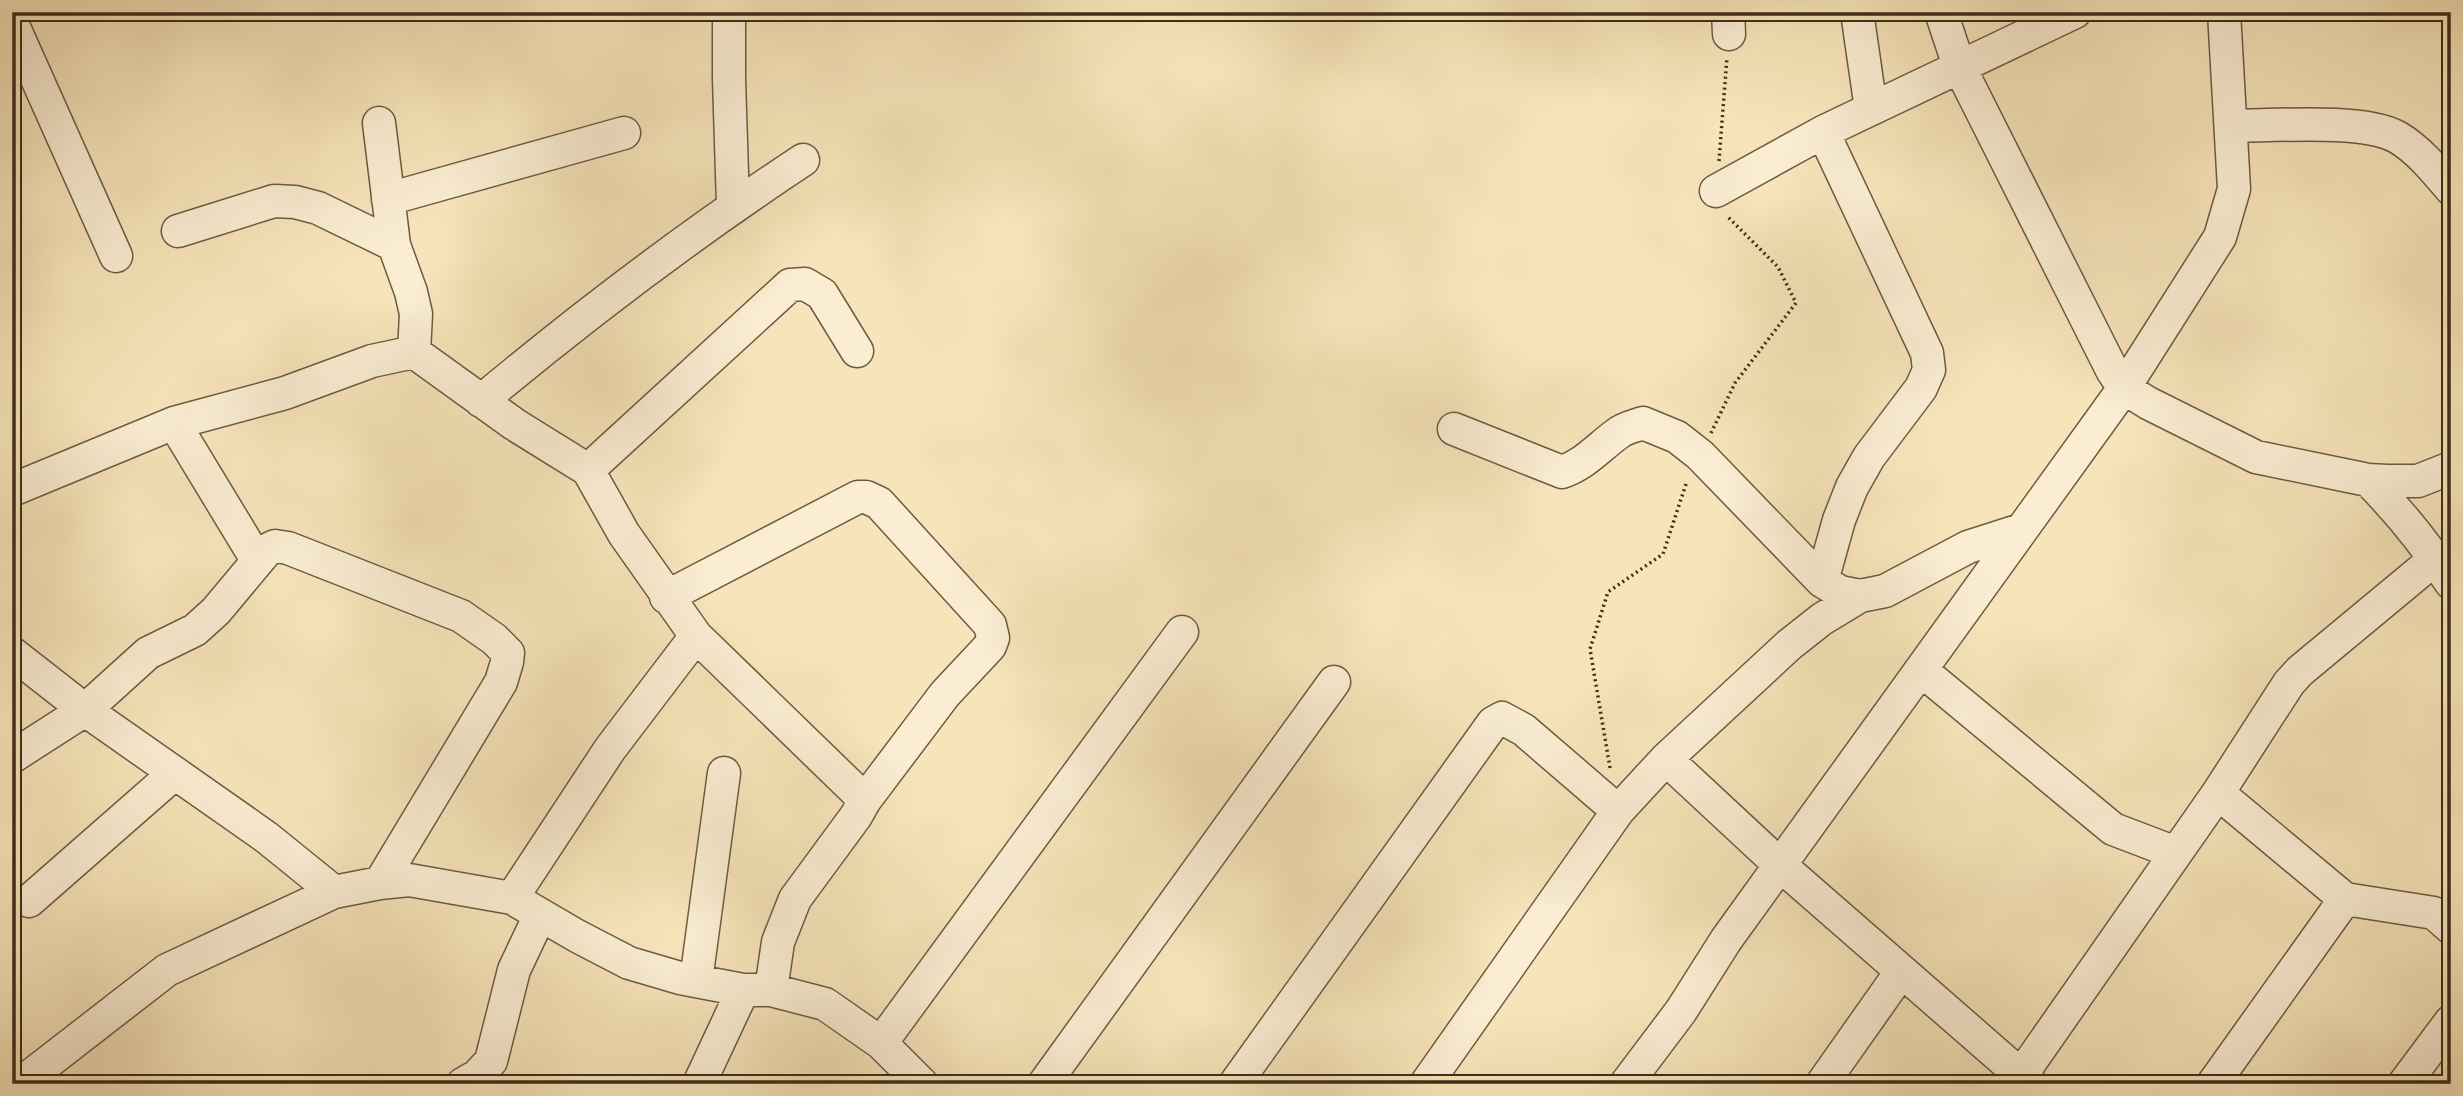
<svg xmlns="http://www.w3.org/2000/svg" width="2463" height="1096" font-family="Vollkorn,serif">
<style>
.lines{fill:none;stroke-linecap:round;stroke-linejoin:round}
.minor-casing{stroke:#6c5b43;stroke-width:35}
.path{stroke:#3e2d1b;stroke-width:3.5;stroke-dasharray:2 3.5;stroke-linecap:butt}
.minor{stroke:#faedd2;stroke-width:32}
</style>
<rect width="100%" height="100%" fill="#f7e4ba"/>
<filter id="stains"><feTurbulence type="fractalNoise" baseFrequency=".00286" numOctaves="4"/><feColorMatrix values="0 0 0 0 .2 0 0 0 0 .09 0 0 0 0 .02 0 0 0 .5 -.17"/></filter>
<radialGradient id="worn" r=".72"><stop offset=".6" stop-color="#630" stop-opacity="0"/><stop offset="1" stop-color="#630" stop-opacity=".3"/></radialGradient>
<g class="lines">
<g class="minor-casing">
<path id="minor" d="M729,12V79L733,206
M1728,12L1729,34
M1857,12L1871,109
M1941,12L1959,66L2112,370L2124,388L2148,403L2256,457L2368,480L2387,481H2418L2451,468
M12,23L116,256
M379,123L394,245L411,292L416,314L414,352
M2231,126C2271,126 2364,118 2397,137C2418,149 2435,170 2451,189
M1716,191L1823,132L2075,12
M388,199L624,133
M178,231L274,201L295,202L318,208L394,245
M481,401C584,315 691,234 803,160
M174,423L257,560
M1454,429L1562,472C1585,464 1598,448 1617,434C1624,428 1635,426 1643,423L1677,437L1700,455L1822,581L1840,592L1860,596L1885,591L1968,547L2021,530
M588,470L790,285L805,284L822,294L857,351
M2368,480C2399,511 2427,546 2451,583
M12,490L174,423L285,393L372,361L414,352L514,424L588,470L624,534L696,636L865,800L856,816L795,899L778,942L771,990
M1822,581L1839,520L1852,487L1869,457L1921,388L1929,370L1927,353L1823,132
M666,597L858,497H866L879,503L990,625L993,638L990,646L945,694L865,800
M12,653L85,710L266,837L334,892
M1921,670L2113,829L2176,853
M12,757L85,710L148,653L195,630L216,611L267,550L275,546L288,548L461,616L494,639L508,653L507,662L501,682L380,883
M1666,759L1789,645L1822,619L1860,596
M2218,793L2345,899L2434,913L2451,928
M512,898L610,749L696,636
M29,901L175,773
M696,981L724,773
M881,1043L1182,632
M20,1084L167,970L334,892L380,883L409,880L512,898L577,936L629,963L680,978L743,990H771L825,1004L881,1043L922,1084
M463,1084L477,1076L491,1061L514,970L540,915
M699,1084L743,990
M1044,1084L1334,682
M1235,1084L1493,723L1502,718L1524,730L1618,811
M1426,1084L1618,811L1666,759L1780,865L2031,1084
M1626,1084L1681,1011L1726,940L2124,388L2220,237L2234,189L2224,12
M1822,1084L1901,972
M2015,1084L2218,793L2289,683L2300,671L2435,559
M2213,1084L2345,899
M2404,1084L2451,1021"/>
</g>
<path class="path" d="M1719,161L1727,57
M1711,433L1735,383L1796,303L1778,267L1727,216
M1610,768L1590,649L1608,592L1663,554L1687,481"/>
<use href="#minor" class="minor"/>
</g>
<rect width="2463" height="1096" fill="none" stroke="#f7e4ba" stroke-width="42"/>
<rect x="14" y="14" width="2435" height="1068" fill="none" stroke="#3e2d1b" stroke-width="3.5"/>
<rect x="21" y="21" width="2421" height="1054" fill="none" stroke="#3e2d1b" stroke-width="2"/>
<rect width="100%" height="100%" filter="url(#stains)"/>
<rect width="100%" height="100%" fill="url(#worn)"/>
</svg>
